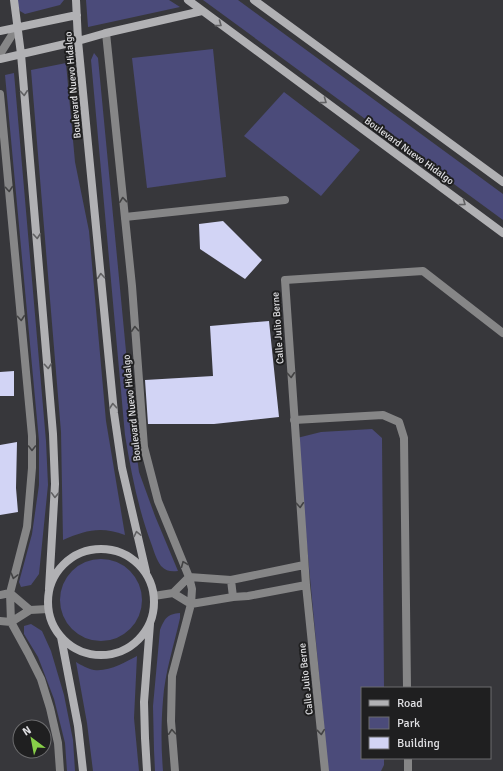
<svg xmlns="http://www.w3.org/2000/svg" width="503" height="771" font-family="Signika,sans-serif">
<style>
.green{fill:#4b4b7a}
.building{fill:#d2d4f5}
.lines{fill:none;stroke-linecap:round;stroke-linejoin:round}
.lane{stroke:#868687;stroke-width:8}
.street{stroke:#868687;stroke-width:8}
.secondary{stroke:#b1b1b4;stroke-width:8}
.oneway{stroke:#616163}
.oneway2{stroke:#434344}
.labels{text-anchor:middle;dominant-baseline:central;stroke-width:4;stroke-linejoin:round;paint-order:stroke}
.street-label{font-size:10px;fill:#e0e0e3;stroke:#1f1f20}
</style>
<rect width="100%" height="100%" fill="#37373b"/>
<path class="green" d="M16,0H64L60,5L25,14L20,11Z
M86,0H169L180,7L88,27Z
M203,0H238L503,194V220Z
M213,49L226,177L147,188L132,58Z
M94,53L98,58L134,435L139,472L155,516L178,571C171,572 166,571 161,566C156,559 154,551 151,543C138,508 131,472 125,435L91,60Z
M66,63L75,162L89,231L106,421L125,535C101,526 86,530 63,540L61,432L31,70Z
M14,73L46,441L48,485L39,574L31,585L21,587L19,582L32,534L39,485V441L5,75Z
M284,92L360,150L321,196L244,136Z
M372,429L382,438L384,688H362V758H384V765L381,771H328L297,438L321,432Z
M60 600a41 41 0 1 1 82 0a41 41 0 1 1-82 0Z
M180,613V618C174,645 165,672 163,700C161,723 161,747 163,771H155L154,750L153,706L160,630C165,618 167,614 180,613Z
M31,624L42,631L51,651L64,695L73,740L75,771H67L65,743L54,699L38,657L24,634V626Z
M137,656L134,718L139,771H93L87,723L76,662C81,665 88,669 94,670C109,672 125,662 137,656Z"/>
<path class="building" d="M223,221L262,260L245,279L200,249L199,224Z
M269,321L279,417L214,424H148L145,380L213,376L210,326Z
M14,371V396H0V372Z
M17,442L16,488L18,512L0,515V445Z"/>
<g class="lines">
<path class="lane" d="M125,217L285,200"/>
<path class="street" d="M106,33L132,286L144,447L158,501L189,577L192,589L191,604L172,676L171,721L175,771
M0,54L17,27
M0,94L32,436V468L27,527L10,593L11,622L28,653L41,679L50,708L58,743L60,771
M294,420L383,415L399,422L404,438L407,688
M304,565L231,580L189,577L173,593L191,604L233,597L248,596L306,585
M231,580L233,597
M0,595L10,593L30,610L11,622L0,621
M154,596L173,593
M30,610L48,609
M408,758V771
M325,771L306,585L285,280L423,271L503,333"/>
<path class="secondary" d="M14,0L21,54L53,434L55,484L49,589
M76,0L78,41L114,413L122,468L146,572
M188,0L503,233
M254,0L503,182
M0,31L77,15
M0,59L78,41L106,33L202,11
M48 602a53 53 0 1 1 106 0a53 53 0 1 1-106 0Z
M61,637L78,726L83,771
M147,771L145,738L144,702L150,624"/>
</g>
<defs><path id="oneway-chevron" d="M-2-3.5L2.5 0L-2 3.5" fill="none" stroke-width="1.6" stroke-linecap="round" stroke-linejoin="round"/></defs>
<g class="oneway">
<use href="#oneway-chevron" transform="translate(219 24) rotate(36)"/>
<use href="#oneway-chevron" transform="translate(24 93) rotate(85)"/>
<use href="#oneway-chevron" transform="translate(324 101) rotate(36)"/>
<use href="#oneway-chevron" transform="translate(463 203) rotate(36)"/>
<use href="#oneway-chevron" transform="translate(37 236) rotate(85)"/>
<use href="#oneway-chevron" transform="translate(101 276) rotate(-95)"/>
<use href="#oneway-chevron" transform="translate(48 366) rotate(85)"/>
<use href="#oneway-chevron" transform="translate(113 406) rotate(-95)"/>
<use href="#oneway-chevron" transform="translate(55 495) rotate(92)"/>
<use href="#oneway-chevron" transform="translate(137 534) rotate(-103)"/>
</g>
<g class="oneway2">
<use href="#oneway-chevron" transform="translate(9 189) rotate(85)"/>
<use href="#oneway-chevron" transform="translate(123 200) rotate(-96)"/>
<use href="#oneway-chevron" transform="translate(21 318) rotate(85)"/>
<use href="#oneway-chevron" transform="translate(135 329) rotate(-94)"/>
<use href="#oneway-chevron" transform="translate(291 375) rotate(86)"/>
<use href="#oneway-chevron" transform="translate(32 448) rotate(90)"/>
<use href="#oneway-chevron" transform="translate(300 505) rotate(86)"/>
<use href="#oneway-chevron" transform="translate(184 564) rotate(-112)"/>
<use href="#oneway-chevron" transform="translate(14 576) rotate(105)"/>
<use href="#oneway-chevron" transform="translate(172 732) rotate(-94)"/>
<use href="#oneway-chevron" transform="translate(321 732) rotate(84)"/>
</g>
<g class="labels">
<g class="street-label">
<text transform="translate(73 85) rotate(-95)">Boulevard Nuevo Hidalgo</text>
<text transform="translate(409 151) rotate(36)">Boulevard Nuevo Hidalgo</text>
<text transform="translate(278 328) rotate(-94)">Calle Julio Berne</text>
<text transform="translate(132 408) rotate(-96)">Boulevard Nuevo Hidalgo</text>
<text transform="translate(306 679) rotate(-96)">Calle Julio Berne</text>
</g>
</g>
<rect x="361" y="687" width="130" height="72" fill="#1f1f20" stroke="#6c6c6e"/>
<rect x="369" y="700" width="20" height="6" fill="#b1b1b4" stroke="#6c6c6e"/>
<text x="397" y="707" font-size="12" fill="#e0e0e3">Road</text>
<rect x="369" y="717" width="20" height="12" fill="#4b4b7a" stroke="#6c6c6e"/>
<text x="397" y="727" font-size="12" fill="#e0e0e3">Park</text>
<rect x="369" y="737" width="20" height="12" fill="#d2d4f5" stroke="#6c6c6e"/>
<text x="397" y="747" font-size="12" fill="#e0e0e3">Building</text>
<g transform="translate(32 739) rotate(328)"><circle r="19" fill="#1f1f20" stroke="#6c6c6e"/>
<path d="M0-3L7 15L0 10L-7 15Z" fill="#88cf49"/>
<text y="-6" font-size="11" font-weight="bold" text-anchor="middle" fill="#e0e0e3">N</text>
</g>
</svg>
